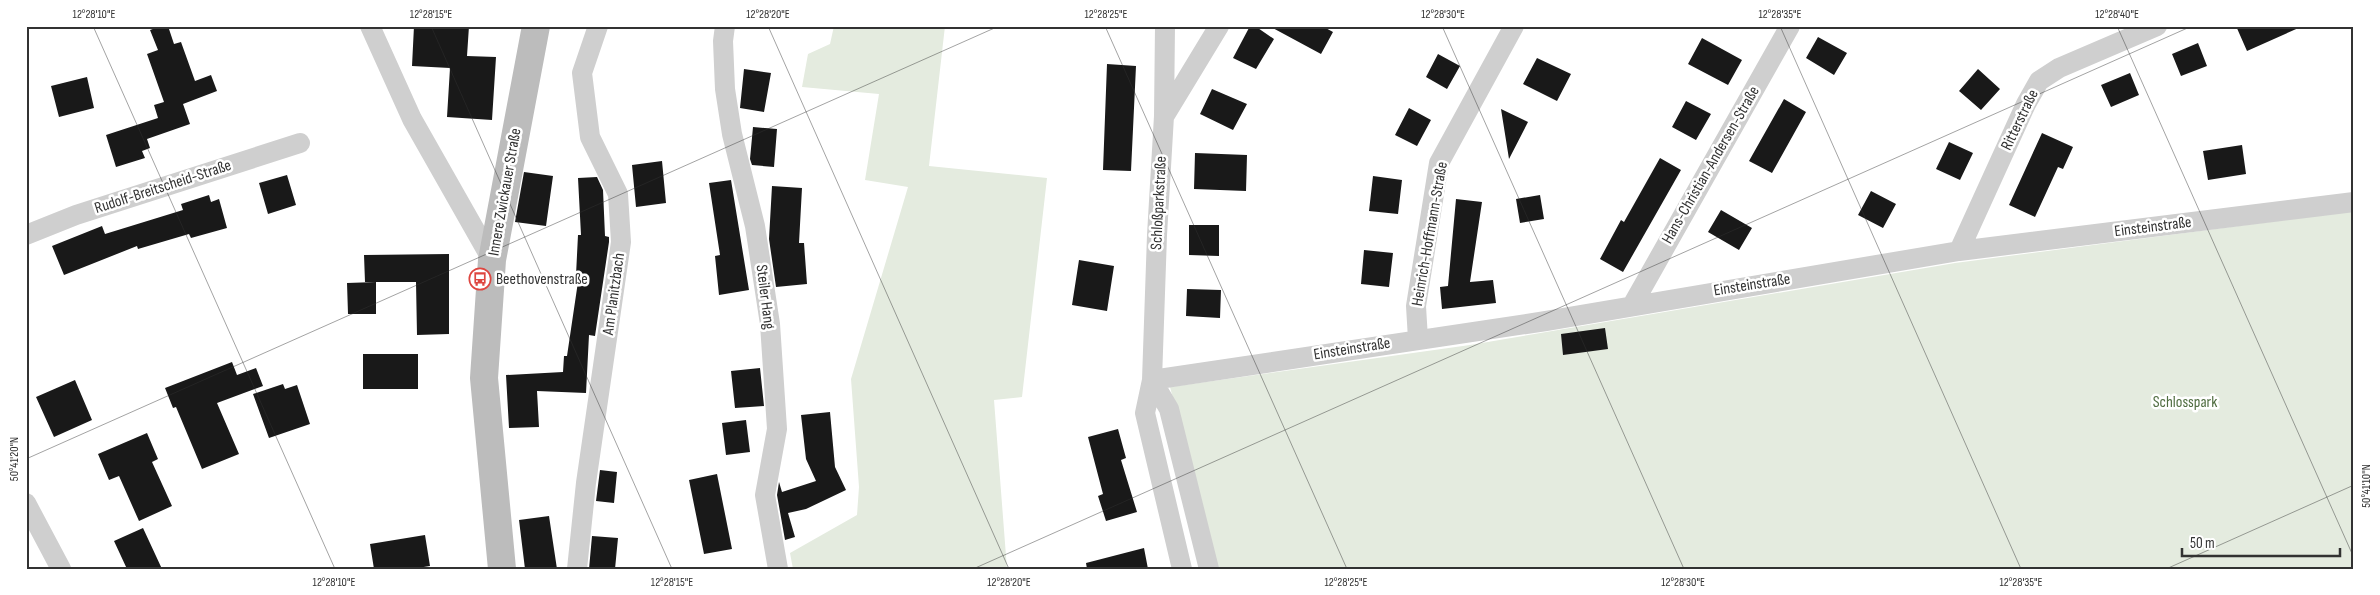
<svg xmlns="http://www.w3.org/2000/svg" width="2380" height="595" font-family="'Sofia Sans Condensed',sans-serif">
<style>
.green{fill:#e4ebdf}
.building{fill:#191919}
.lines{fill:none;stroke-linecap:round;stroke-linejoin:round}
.street{stroke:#cfcfcf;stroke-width:20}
.secondary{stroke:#bcbcbc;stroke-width:28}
.ticks{fill:none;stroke:#323232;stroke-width:1;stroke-opacity:0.45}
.labels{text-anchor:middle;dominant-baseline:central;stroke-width:5;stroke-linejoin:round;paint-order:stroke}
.street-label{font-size:16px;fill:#323232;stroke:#fff}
.poi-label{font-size:16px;fill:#323232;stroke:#fff;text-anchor:start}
.park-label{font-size:16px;fill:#506d41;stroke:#fff}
.neatline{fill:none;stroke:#323232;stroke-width:2}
.ticks-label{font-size:12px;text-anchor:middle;fill:#323232}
</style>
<rect width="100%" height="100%" fill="#fff"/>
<path class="green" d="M834,26H945L929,166L1047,178L1022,397L994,400L1007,569H793L790,553L857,515L859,487L851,379L908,187L865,180L879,94L802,87L808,54L830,44Z
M2354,211V569H1218L1170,387L1470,345L1955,263Z"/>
<path class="building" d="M161,26H168L174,44L181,42L195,81L211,75L217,91L183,104L190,124L147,139L150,148L142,151L145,158L116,167L106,135L158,118L154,105L164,102L147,54L158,50L150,30Z
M414,26H469L467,56L496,57L492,120L447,117L450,68L412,66Z
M1250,26H1255L1274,39L1256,69L1233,58Z
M1269,26H1322L1333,32L1321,54Z
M2236,26H2303L2247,51Z
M1818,37L1847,53L1834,75L1806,58Z
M1702,38L1742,60L1728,85L1688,64Z
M2198,43L2207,66L2181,76L2172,54Z
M1438,54L1460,66L1447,89L1426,77Z
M1537,58L1571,74L1557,101L1523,84Z
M1107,64L1136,66L1131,171L1103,170Z
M744,69L771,73L764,112L740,108Z
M1978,69L2000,89L1981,110L1959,91Z
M2130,73L2139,95L2111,107L2101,85Z
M87,77L94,108L59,117L51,86Z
M1212,89L1247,104L1233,130L1200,114Z
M1784,99L1806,112L1772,173L1749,161Z
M1686,101L1711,114L1696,140L1672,127Z
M1409,108L1431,120L1417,146L1395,135Z
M1501,109L1528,122L1509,159Z
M753,127L777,129L774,167L752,165L750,159Z
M2042,133L2073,147L2063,169L2058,167L2035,217L2009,205Z
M1949,142L1973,153L1960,180L1936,169Z
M2242,145L2246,174L2208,180L2203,151Z
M1195,153L1247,155L1246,191L1194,189Z
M1660,158L1681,170L1623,272L1600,259L1621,220L1624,222Z
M662,161L666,203L636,207L632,165Z
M524,172L553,176L546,226L515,222Z
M287,175L296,205L268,214L259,183Z
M1373,176L1402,180L1398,214L1369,211Z
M597,177L603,190L605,236L609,237V242L595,336L589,335L586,393L537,391L539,427L509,428L506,375L563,372L564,356H567L579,275H576L578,235H581L578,178Z
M731,180L749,290L719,295L715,256L720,255L709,183Z
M772,186L802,188L799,243H804L807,284L776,287L769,239Z
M1871,191L1896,204L1883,228L1858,215Z
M209,195L211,202L219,199L227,228L191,238L189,234L138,249L137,246L64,275L52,246L102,226L105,234L183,210L181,204Z
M1540,195L1544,219L1520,223L1516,199Z
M1456,199L1482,202L1470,282L1493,280L1496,303L1442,309L1440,287L1448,286Z
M1721,210L1752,228L1739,250L1708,232Z
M1189,225H1219V256L1189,255Z
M1364,250L1393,253L1389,287L1361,284Z
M449,254V334L417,335L416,282H365L364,255Z
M1079,260L1114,266L1107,311L1072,305Z
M376,282V314H348L347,283Z
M1187,289L1221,290L1220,318L1186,316Z
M1605,328L1608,349L1563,355L1561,334Z
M363,354H418V389H363Z
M232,362L237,375L256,368L263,386L217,403L239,454L202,469L176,407L173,408L165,388Z
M760,368L764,406L735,408L731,371Z
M75,380L92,420L54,437L36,397Z
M283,384L285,389L297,385L310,424L269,438L253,394Z
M830,412L835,467L846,490L806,509L788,513L795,537L785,540L777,495L779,482L782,492L816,481L806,459L801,415Z
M746,420L750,452L726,455L722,423Z
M1118,429L1126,458L1121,460L1137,512L1106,521L1098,496L1103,494L1088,437Z
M147,433L158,459L152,462L172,506L139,521L119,476L109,480L98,454Z
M600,470L617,472L614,503L596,501Z
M717,474L732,549L704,554L689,480Z
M549,516L557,569H525L519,520Z
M143,528L162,569H127L114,541Z
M425,535L430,566L411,569H374L370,544Z
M592,536L618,538L615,569H589Z
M1144,548L1148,569H1087L1086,563Z"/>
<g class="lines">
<path class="street" d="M370,26L412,119L492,260
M725,26L723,41L725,89L732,134L755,226L770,324L777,429L765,495L778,569
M1165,26L1164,116L1157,235L1152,380L1145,413L1182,569
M1165,115L1219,26
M26,235L76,215L300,143
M1959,251L2026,104L2039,81L2059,68L2157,26
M1633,304L1790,26
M1418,339L1416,306L1439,163L1514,26
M1152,380L1546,321L1959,251L2354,202
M1152,380L1169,409L1209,569
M26,503L61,569
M577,569L586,483L621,242L618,194L590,137L582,73L598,26"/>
<path class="secondary" d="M502,569L484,378L492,260L536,26"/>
</g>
<path class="ticks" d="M93,26L335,569M431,26L672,569M768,26L1009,569M1105,26L1347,569M1442,26L1684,569M1780,26L2021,569M2117,26L2354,558M26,459L999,26M973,569L2192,26M2166,569L2354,485"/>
<defs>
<g id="bus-ring" transform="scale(1.125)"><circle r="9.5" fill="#fff" stroke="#de4640" stroke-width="1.5"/><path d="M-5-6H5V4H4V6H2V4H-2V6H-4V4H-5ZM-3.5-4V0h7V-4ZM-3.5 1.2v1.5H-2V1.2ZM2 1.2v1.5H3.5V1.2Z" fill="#de4640"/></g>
</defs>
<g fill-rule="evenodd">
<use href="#bus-ring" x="480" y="279"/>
</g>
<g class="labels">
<g class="street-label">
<text transform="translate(2020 120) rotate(-64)">Ritterstraße</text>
<text transform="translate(1711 165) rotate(-60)">Hans-Christian-Andersen-Straße</text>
<text transform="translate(163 187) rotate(-18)">Rudolf-Breitscheid-Straße</text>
<text transform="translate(505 192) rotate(-80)">Innere Zwickauer Straße</text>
<text transform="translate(1159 203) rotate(-87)">Schloßparkstraße</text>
<text transform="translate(2153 227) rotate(-7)">Einsteinstraße</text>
<text transform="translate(1430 234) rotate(-80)">Heinrich-Hoffmann-Straße</text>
<text transform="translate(1752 285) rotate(-9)">Einsteinstraße</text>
<text transform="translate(614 294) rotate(-82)">Am Planitzbach</text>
<text transform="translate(765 297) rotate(83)">Steiler Hang</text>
<text transform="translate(1352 349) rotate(-9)">Einsteinstraße</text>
</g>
<g class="poi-label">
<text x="496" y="279">Beethovenstraße</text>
</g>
<g class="park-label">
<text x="2185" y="402">Schlosspark</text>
</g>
</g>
<rect width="2380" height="595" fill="none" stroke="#ffffff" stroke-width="55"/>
<path d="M2182 548v8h158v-8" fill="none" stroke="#323232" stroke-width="2.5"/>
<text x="2190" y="548" font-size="15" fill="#323232" stroke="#ffffff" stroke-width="4" paint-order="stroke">50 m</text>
<rect x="28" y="28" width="2324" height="540" class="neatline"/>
<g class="ticks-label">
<text x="94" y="18">12°28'10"E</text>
<text x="431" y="18">12°28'15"E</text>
<text x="768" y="18">12°28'20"E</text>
<text x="1106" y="18">12°28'25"E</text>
<text x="1443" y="18">12°28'30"E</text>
<text x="1780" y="18">12°28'35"E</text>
<text x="2117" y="18">12°28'40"E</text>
<text transform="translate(14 459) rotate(-90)" y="4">50°41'20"N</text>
<text transform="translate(2366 486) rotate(-90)" y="4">50°41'10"N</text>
<text x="334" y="586">12°28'10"E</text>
<text x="672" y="586">12°28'15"E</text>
<text x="1009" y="586">12°28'20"E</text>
<text x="1346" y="586">12°28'25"E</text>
<text x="1683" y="586">12°28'30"E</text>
<text x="2021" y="586">12°28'35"E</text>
</g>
</svg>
